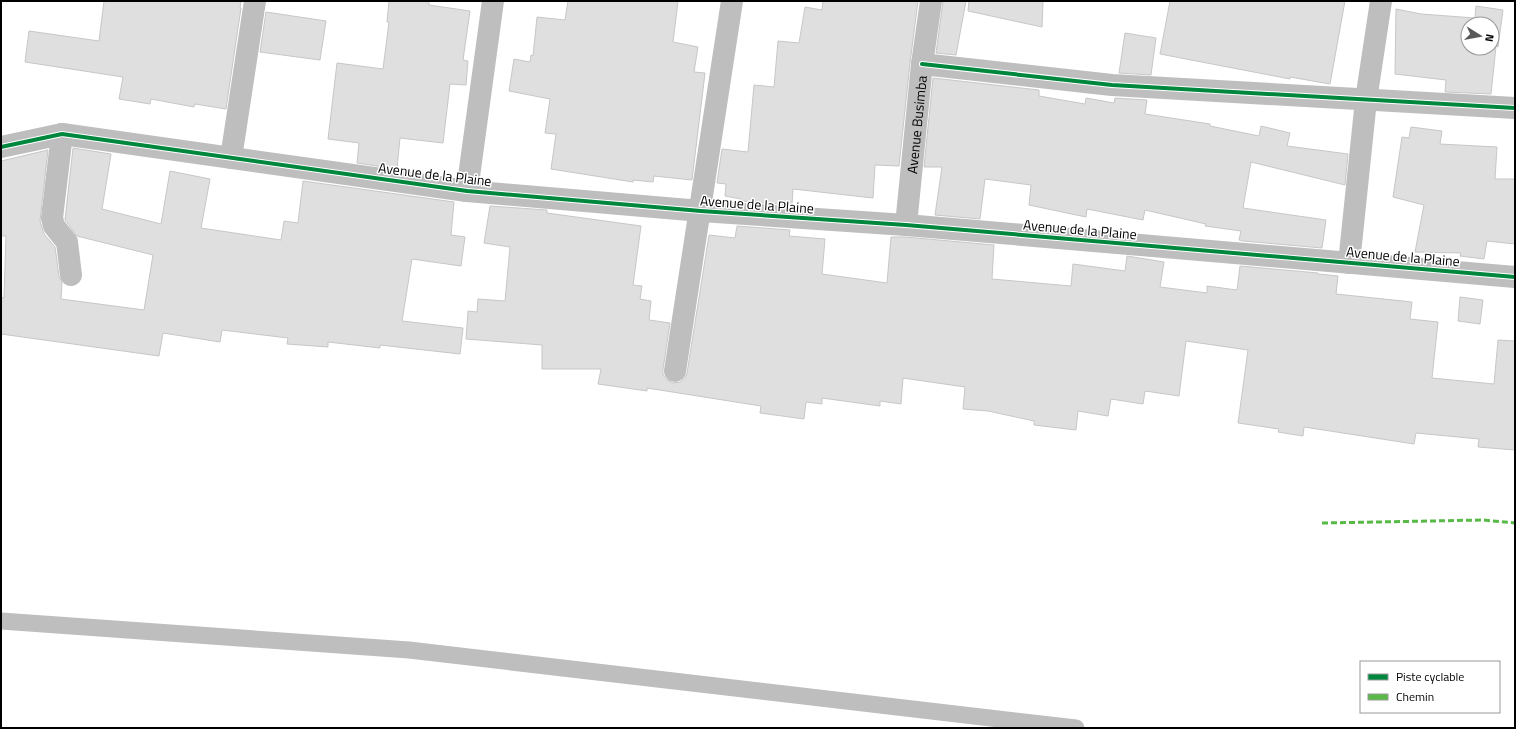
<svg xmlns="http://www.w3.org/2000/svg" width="1516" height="729" font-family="'Titillium Web',sans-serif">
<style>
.building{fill:#dfdfdf;stroke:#c7c7c7;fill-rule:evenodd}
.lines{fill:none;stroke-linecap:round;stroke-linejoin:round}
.lane{stroke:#bebebe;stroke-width:17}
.street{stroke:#bebebe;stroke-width:22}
.quiet{stroke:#58b947;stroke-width:3;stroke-dasharray:6 3;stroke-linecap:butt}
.cycleway-casing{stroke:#fff;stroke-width:6}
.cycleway{stroke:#00873e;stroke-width:4}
.labels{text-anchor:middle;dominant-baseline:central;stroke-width:3;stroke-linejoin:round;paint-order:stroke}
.street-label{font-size:14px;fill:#000;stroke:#fff}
</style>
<rect width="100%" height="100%" fill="#fff"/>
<path class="building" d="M104,1H241L240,8H241L226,109L195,104L194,107L151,99L150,104L119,99L123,77L25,62L29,31L99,41Z
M389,1H429V5L470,11L463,60L468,61L466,85L450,84L443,143L400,138L397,169L357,163L359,143L328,139L337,63L383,69L389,22H387Z
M568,1H678L673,42L698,47L694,72L705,73L692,180L654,176L653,182L633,180V182L551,169L556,134L545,133L550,99L509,91L514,59L530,62L531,55L533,56L537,17L565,20Z
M823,1H918L910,63L899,166L875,165L873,198L793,189L792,205L741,201V199L725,196L726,184L717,183L722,149L748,152L754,85L774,87L778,41L799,43L805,7L822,10Z
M943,1H966L956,55L936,53Z
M969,1H1043L1042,27L968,11Z
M1170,1H1345L1330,84L1290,77V79L1160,54Z
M1476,6L1503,10L1498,47L1496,46L1491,94L1445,92L1446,80L1395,74L1396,9L1421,14L1475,18ZM1468,24H1492V48H1468Z
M266,12L326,21L320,60L260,52Z
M1125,33L1156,38L1151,75L1119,73Z
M933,78L1039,90V96L1085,104L1086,98L1114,103L1115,98L1147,100L1145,114L1210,124V126L1259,136L1261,126L1290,133L1287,146L1348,154L1345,185L1251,162L1243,208L1326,220L1322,248L1243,241L1239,240L1241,231L1205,226L1206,224L1145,210L1143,220L1087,209L1086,217L1029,205L1031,185L985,179L980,219L935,215L942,167H924Z
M1411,127L1442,131L1440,144L1497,147L1495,179H1515V244L1487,241L1484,259L1460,256L1461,253L1415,252L1424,205L1393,197L1402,137L1409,138Z
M73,148L111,154L102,209L161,224L170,171L210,179L201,228L281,240L284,221L298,223L303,181L454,202L451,235L465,237L461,266L412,259L402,321L463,328L460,354L380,345V348L328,342V347L287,344L288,338L222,330L220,342L163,333L159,356L1,334V297L4,298L6,236H1V161L48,150L40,221L44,234L55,247L59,276L62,283L61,299L144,310L153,255L77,236L65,220Z
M490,206L547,210V213L641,226L633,285L642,286L640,299L651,301L649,320L670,323L663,369V375L667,380L673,383L680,382L685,378L687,373L709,235L735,238L737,226L790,230L789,236L825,239L822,274L887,283L891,237H905L994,245L992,279L1071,286L1073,264L1125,271L1127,256L1164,262L1160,287L1207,293V286L1237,290L1240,266L1318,273V274L1338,276L1336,294L1412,302L1410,319L1438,322L1432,378L1494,384L1498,340L1515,341V450L1478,447L1479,439L1416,433L1414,444L1304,427L1303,436L1278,432L1279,429L1238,423L1248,350L1186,341L1179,396L1145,391L1143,404L1111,399L1108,416L1078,411L1076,430L1034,425V421L988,411L963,409L965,387L903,378L901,404L880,401V406L822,398V404L806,402L804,419L760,413L761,406L647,388V391L598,384L601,369H542V345L466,339L468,311L477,312L478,299L505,301L510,247L484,243Z
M1460,297L1483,300L1480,324L1458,321Z"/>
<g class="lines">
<path class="lane" d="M1,621L409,650L1076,728"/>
<g class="street">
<path d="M922,64L1112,85L1515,108"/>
<path d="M62,134L52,218L54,226L67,242L71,275"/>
<path d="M1,147L62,134L467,191L701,211L906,225L1515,277"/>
<path d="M231,158L255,1"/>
<path d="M467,191L493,1"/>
<path id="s1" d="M906,225L922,64L931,1"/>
<path d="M1349,263L1366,100L1381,1"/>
<path d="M675,371L732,1"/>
</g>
<path class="quiet" d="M1322,523L1483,520L1515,523"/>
<g class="cycleway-casing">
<path id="cycleway" d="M922,64L1112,85L1515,108
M1,147L62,134L467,191L701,211L906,225L1515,277"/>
</g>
<use href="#cycleway" class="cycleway"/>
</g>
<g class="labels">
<g class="street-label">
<text stroke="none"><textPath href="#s1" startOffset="101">Avenue Busimba</textPath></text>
<text transform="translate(435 174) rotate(7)">Avenue de la Plaine</text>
<text transform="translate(757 204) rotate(4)">Avenue de la Plaine</text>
<text transform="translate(1080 229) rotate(5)">Avenue de la Plaine</text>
<text transform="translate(1403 256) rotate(5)">Avenue de la Plaine</text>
</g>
</g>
<rect width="1516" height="729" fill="none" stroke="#000000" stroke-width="4"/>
<rect x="1360" y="661" width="140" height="52" fill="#ffffff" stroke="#999999"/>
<rect x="1368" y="674" width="20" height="6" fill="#00873e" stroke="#999999"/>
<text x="1396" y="681" font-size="12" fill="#000000">Piste cyclable</text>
<rect x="1368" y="694" width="20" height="6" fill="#58b947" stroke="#999999"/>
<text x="1396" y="701" font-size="12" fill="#000000">Chemin</text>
<g transform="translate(1480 36) rotate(101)"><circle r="19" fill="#ffffff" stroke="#999999"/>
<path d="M0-3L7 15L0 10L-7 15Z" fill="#595959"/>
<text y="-6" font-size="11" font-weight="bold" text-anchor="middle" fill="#000000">N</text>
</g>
</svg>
